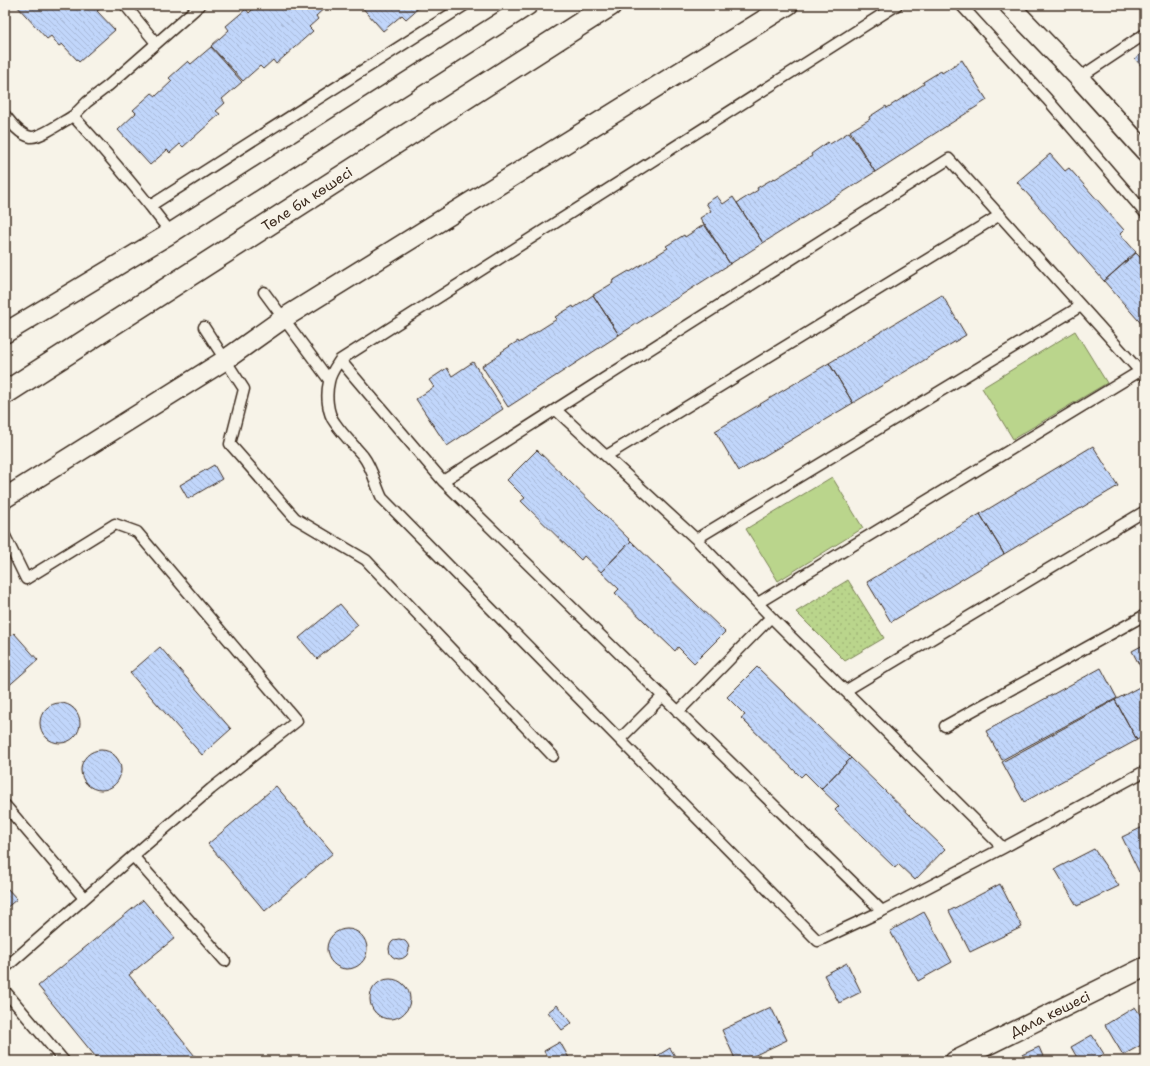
<svg xmlns="http://www.w3.org/2000/svg" width="1150" height="1066" font-family="'Shantell Sans',sans-serif">
<style>
.park{fill:url(#park-dots);stroke:#7a8055}
.garden{fill:#bad58c;stroke:#7a8055}
.building{fill:url(#building-back-hatch);stroke:#3b2a1e}
.lines{fill:none;stroke-linecap:round;stroke-linejoin:round}
.service-casing{stroke:#3b2a1e;stroke-width:13}
.minor-casing{stroke:#3b2a1e;stroke-width:22}
.secondary-casing{stroke:#3b2a1e;stroke-width:25}
.service{stroke:#f7f3e8;stroke-width:10}
.minor{stroke:#f7f3e8;stroke-width:19}
.secondary{stroke:#f7f3e8;stroke-width:22}
.labels{text-anchor:middle;dominant-baseline:central;stroke-width:4;stroke-linejoin:round;paint-order:stroke}
.street-label{font-size:14px;fill:#3b2a1e;stroke:#f7f3e8}
</style>
<defs>
<pattern id="park-dots" width="8" height="8" patternUnits="userSpaceOnUse"><rect width="8" height="8" fill="#bad58c"/><path d="M2 2h.1M6 6h.1" fill="none" stroke="#a1b778" stroke-width="1.8" stroke-linecap="round"/></pattern>
<pattern id="building-back-hatch" width="6" height="6" patternUnits="userSpaceOnUse"><rect width="6" height="6" fill="#c1d6fb"/><path d="M-1 5l2 2M0 0l6 6M5-1l2 2" fill="none" stroke="#a7b8d7"/></pattern>
</defs>
<rect width="100%" height="100%" fill="#f7f3e8"/>
<filter id="ink" filterUnits="userSpaceOnUse"><feTurbulence type="fractalNoise" baseFrequency=".025" numOctaves="2"/><feDisplacementMap in="SourceGraphic" scale="8" xChannelSelector="R" yChannelSelector="G"/><feConvolveMatrix kernelMatrix="1 2 1 2 8 2 1 2 1" color-interpolation-filters="sRGB"/></filter>
<g filter="url(#ink)">
<path class="park" d="M848,580L884,638L845,661L796,612Z"/>
<path class="garden" d="M1075,331L1107,383L1013,439L982,388Z
M832,477L863,528L778,581L746,529Z"/>
<path class="building" d="M16,5H98L101,8L97,11L115,30L79,62L62,44L59,46L51,36L47,39Z
M257,5H328L316,16L318,19L309,27L313,31L276,64L273,60L263,69L260,66L243,81L211,46L229,30L226,26L246,9L249,13Z
M360,5H422L406,19L402,15L383,31Z
M211,47L242,82L222,99L225,103L216,111L220,114L183,147L180,144L170,153L167,150L150,165L118,130L136,113L133,110L152,93L156,96L172,81L169,78L188,61L191,64Z
M1145,50V70L1135,59Z
M962,60L987,100L875,172L850,131L870,119L869,117L886,106L887,108L924,84L923,82L941,71L942,73Z
M849,132L875,172L763,243L737,203L758,190L757,188L774,178L775,179L812,156L811,154L828,142L830,144Z
M1050,154L1065,171L1069,168L1124,230L1120,234L1136,252L1104,281L1017,182Z
M717,196L723,204L733,197L763,243L730,264L700,218L711,211L706,203Z
M705,224L730,264L619,335L593,295L613,283L612,281L629,271L630,272L668,248L666,246L684,235L685,237Z
M1136,253L1145,262V328L1104,281Z
M593,295L619,335L508,407L482,366L502,353L501,352L518,341L519,343L557,319L555,317L573,306L574,308Z
M942,295L966,335L853,403L829,363Z
M473,362L503,409L447,446L416,399L434,387L429,380L447,368L452,376Z
M829,363L853,403L739,471L715,431Z
M1093,446L1118,486L1004,554L980,514Z
M537,450L631,541L601,572L584,556L581,560L521,501L525,498L507,480Z
M214,465L222,479L188,499L180,485Z
M980,514L1004,554L891,622L867,582Z
M631,541L725,632L694,663L678,647L675,651L615,593L619,589L601,572Z
M340,604L358,625L317,659L299,638Z
M14,633L38,660L5,689V641Z
M1145,644V676L1132,651Z
M160,647L231,729L202,755L130,673Z
M757,667L851,758L821,789L805,773L801,777L741,718L745,715L727,697Z
M1101,668L1117,698L1002,760L986,731Z
M1145,684V735L1137,740L1115,700Z
M1115,700L1137,740L1024,802L1002,762Z
M40 723a20 20 0 1 1 40 0a20 20 0 1 1-40 0Z
M81 770a20 20 0 1 1 40 0a20 20 0 1 1-40 0Z
M851,758L945,849L915,880L898,864L895,868L835,810L839,806L821,789Z
M276,786L333,853L265,911L208,844Z
M1145,826V869L1139,872L1122,837Z
M1094,849L1119,886L1077,906L1055,869Z
M1000,884L1022,927L970,952L949,911Z
M7,888L17,899L5,909V889Z
M143,900L175,938L129,975L199,1061H99L38,986Z
M924,912L952,962L918,981L890,931Z
M327 949a20 20 0 1 1 40 0a20 20 0 1 1-40 0Z
M389 949a10 10 0 1 1 20 0a10 10 0 1 1-20 0Z
M847,963L861,992L839,1003L824,975Z
M370 999a20 20 0 1 1 40 0a20 20 0 1 1-40 0Z
M557,1005L572,1023L562,1030L548,1012Z
M771,1007L787,1040L743,1061H736L722,1030Z
M1135,1007L1145,1022V1043L1123,1055L1105,1025Z
M1092,1035L1104,1054L1092,1061H1079L1071,1047Z
M560,1042L569,1058L564,1061H549L544,1051Z
M1039,1047L1045,1061H1016L1015,1058Z
M670,1048L678,1061H649Z"/>
<g class="lines">
<g class="service-casing">
<path id="service" d="M125,5L156,43
M200,5L108,86L87,102L73,116C100,145 125,175 150,206L465,5
M897,5L340,360C336,366 330,374 329,382C326,394 327,413 335,423C343,435 354,445 363,456C373,469 375,484 382,498L818,941L882,911L1003,848L1145,771
M961,5L1047,99L1145,213
M1079,78L1145,34
M5,115C11,123 20,135 31,137C40,138 64,121 73,116
M150,206L171,233
M264,292L329,380
M204,327L244,389L230,444L295,518L366,560L553,756
M340,360L443,481L882,911
M556,410L696,539L771,617L1003,848
M606,456L1000,215
M443,481L949,159L1145,377
M5,536L26,579L115,524L137,532L297,721L211,789L133,856
M696,539L1081,306
M758,603L1140,371
M845,691L1145,511
M678,712L771,617
M945,726L1145,615
M620,739L663,696
M5,805L84,898
M5,968L133,856L225,961
M5,991L64,1061"/>
</g>
<g class="minor-casing">
<path id="minor" d="M1009,5L1079,78L1145,151
M5,333L171,233L528,5
M5,498L225,360L284,318L788,5
M955,1061L1145,967"/>
</g>
<g class="secondary-casing">
<path id="secondary" d="M5,393L610,5"/>
</g>
<use href="#service" class="service"/>
<use href="#minor" class="minor"/>
<use href="#secondary" class="secondary"/>
</g>
</g>
<g class="labels">
<g class="street-label">
<text transform="translate(307 199) rotate(-33)">Төле би көшесі</text>
<text transform="translate(1050 1014) rotate(-26)">Дала көшесі</text>
</g>
</g>
<rect width="1150" height="1066" fill="none" stroke="#f7f3e8" stroke-width="20"/>
<rect x="10" y="10" width="1130" height="1046" fill="none" stroke="#3b2a1e" stroke-width="1.5" filter="url(#ink)"/>
</svg>
